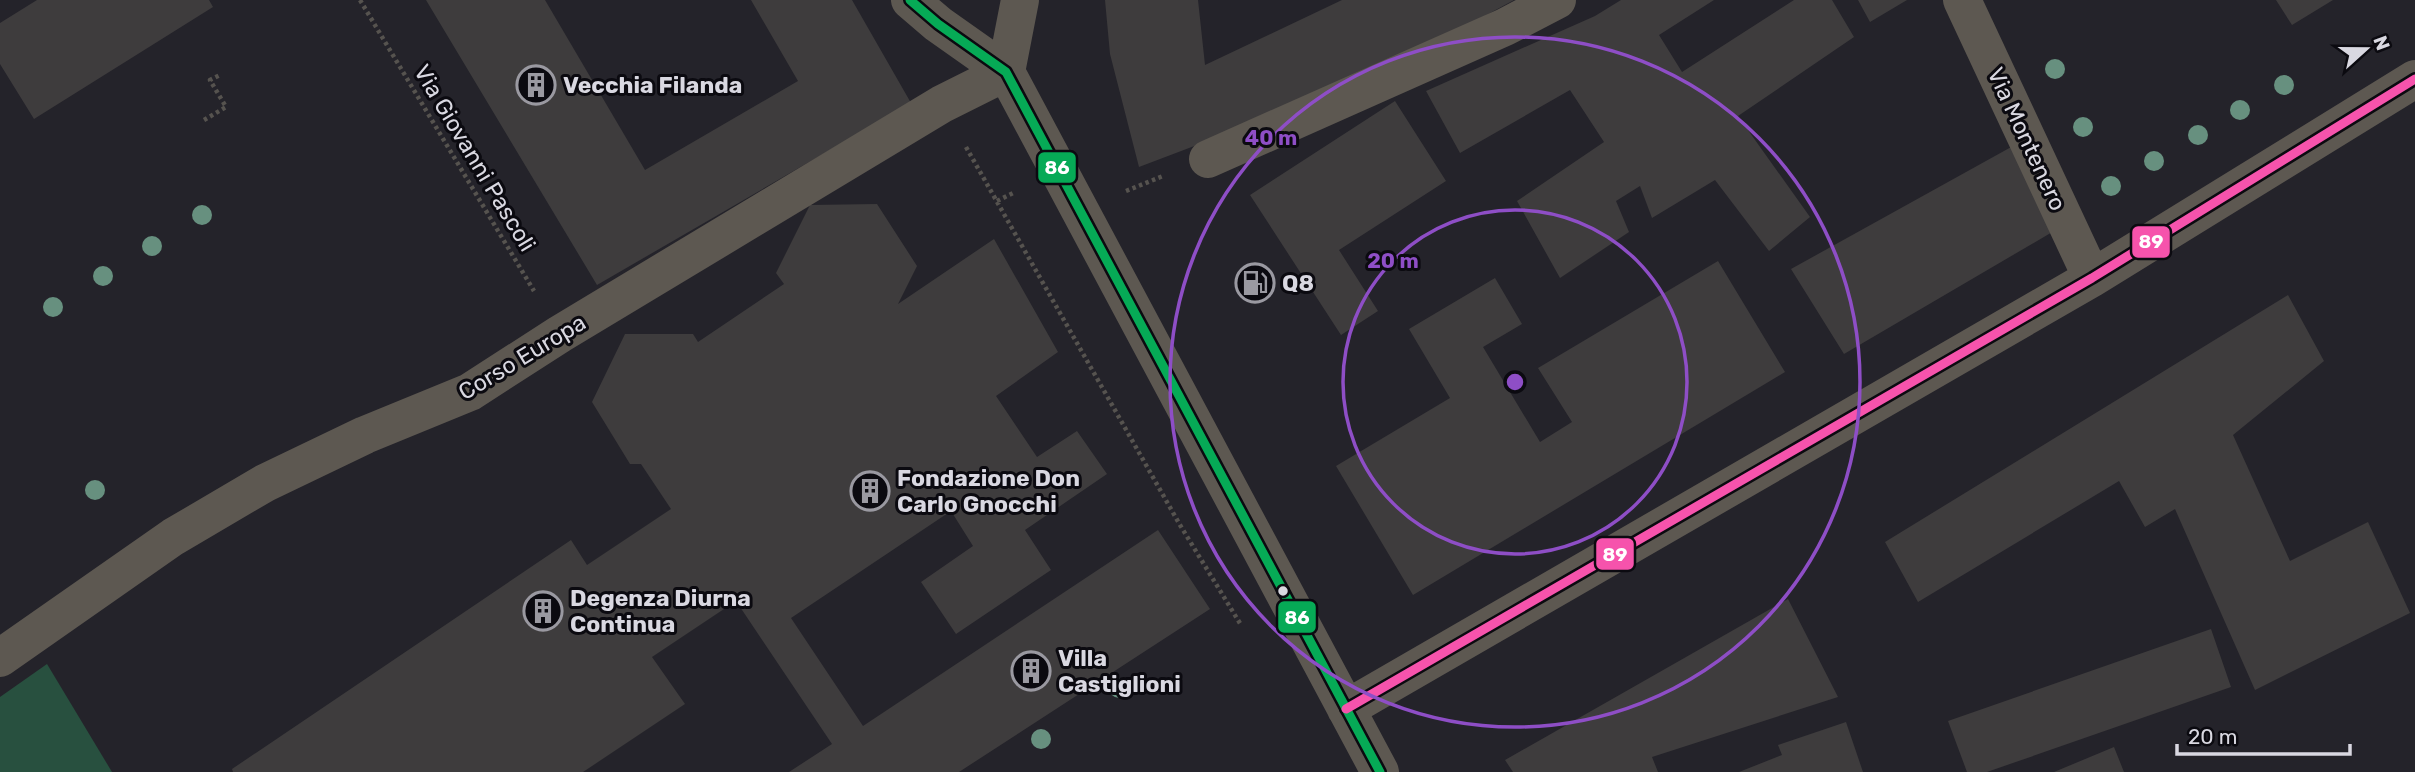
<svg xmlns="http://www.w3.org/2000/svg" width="2415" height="772" font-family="Rubik,sans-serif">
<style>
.forest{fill:#28503f}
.building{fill:#3e3c3d}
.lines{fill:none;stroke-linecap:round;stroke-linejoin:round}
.path{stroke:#56534f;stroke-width:4.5;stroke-dasharray:3.5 3.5;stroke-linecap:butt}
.minor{stroke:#5d5851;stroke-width:38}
.bus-1-casing{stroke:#0b0a10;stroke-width:14}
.bus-2-casing{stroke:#0b0a10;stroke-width:14}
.bus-1{stroke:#06aa56;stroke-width:9}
.bus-2{stroke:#f653ac;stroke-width:9}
.tree{fill:#67907f}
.ring{fill:none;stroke:#8e4ec6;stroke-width:3.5}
.bus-dot{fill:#d9d8e1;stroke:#0b0a10;stroke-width:2.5}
.labels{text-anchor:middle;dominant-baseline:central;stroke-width:6;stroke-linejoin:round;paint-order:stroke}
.poi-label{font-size:23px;font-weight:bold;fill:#d9d8e1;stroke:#0b0a10;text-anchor:start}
.street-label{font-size:23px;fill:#d9d8e1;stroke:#0b0a10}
.centre{fill:#8e4ec6;stroke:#0b0a10;stroke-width:3.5}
.ring-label{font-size:21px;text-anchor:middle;font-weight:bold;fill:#8e4ec6;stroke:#0b0a10;stroke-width:6;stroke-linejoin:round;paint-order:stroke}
.line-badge{stroke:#0b0a10;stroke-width:2.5}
.badge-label{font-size:19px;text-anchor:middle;font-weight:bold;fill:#fff}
</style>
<rect width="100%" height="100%" fill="#24232a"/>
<path class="forest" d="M47,664L112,772H0V697Z"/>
<path class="building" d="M37,0H209L213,7L34,119L0,64V23Z
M426,0H545L645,170L798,81L751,0H852L911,103L597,285Z
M1105,0H1198L1205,65L1342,0H1514L1363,82L1139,167L1110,54Z
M1621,0H1714L1659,35L1682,72L1794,0H1832L1854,37L1738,116L1810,217L1769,251L1715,180L1652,218L1640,186L1616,201L1629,232L1560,278L1517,201L1604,142L1570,90L1460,153L1426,91L1595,16Z
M1858,0H1907L1870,22Z
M2276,0H2333L2292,25Z
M1395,101L1446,181L1339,250L1378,311L1341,335L1250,195Z
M2013,146L2054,231L1844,354L1791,269Z
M877,204L917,266L898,304L994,239L1058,352L996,396L1037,457L1077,431L1107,474L1025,530L1051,570L956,634L921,582L973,546L951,511L791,618L863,726L1158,530L1210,609L959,772H789L832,744L736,601L652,657L685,704L583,772H233L232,769L571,540L587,565L671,509L641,464H630L592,402L625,334H693L698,342L784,284L776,273L810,205Z
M1718,261L1785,372L1413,595L1336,466L1450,398L1409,329L1495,278L1522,324L1483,347L1540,442L1572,422L1538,368Z
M2288,295L2324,361L2233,435L2290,561L2368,522L2410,613L2255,690L2175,509L2145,527L2119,481L1918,602L1885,542Z
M1788,599L1838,697L1652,757L1658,772H1513L1505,760Z
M2211,629L2231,687L1987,772H1967L1948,721Z
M1846,722L1863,772H1739L1782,755L1778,745Z
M2114,747L2124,772H2054Z"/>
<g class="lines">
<path class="path" d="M360,0L534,291
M204,120L226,107L210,80L220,75
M966,147L1180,525L1241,625
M1126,191L1163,176
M997,201L1015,192"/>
<path class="minor" d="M910,0L938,24L1006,72L1380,772
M1962,0L2092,278
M1006,72L1020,0
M1208,159L1505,27L1557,0
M0,658L173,537L265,483L365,435L470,392L560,334L942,104L1006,72
M1346,709L2092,278L2415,79"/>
<g class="bus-1-casing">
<path id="bus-1" d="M910,0L938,24L1006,72L1380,772"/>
</g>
<g class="bus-2-casing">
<path id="bus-2" d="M1346,709L2092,278L2415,79"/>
</g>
<use href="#bus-1" class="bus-1"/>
<use href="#bus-2" class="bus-2"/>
</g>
<g class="tree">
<circle cx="2055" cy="69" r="10"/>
<circle cx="2284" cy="85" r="10"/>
<circle cx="2240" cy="110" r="10"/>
<circle cx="2083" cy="127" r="10"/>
<circle cx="2198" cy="135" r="10"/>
<circle cx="2154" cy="161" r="10"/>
<circle cx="2111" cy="186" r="10"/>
<circle cx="202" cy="215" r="10"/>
<circle cx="152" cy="246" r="10"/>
<circle cx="103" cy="276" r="10"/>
<circle cx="53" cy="307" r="10"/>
<circle cx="95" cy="490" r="10"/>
<circle cx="1119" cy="688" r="10"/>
<circle cx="1041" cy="739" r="10"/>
</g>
<g class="ring">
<circle cx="1515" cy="382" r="172"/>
<circle cx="1515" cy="382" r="345"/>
</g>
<defs>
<g id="building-ring" transform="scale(2.0125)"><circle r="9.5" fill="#0b0a10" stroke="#9a99a1" stroke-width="1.5"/><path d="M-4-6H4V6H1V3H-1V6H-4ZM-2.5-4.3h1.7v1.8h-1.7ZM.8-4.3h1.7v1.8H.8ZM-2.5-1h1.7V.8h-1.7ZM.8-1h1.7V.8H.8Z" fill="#9a99a1"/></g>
<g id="fuel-ring" transform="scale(2.0125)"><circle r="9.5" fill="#0b0a10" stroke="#9a99a1" stroke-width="1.5"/><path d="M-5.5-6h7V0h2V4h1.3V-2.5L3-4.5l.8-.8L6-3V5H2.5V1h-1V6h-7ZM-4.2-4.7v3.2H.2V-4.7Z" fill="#9a99a1"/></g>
</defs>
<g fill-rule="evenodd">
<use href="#building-ring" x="536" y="85"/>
<use href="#fuel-ring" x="1255" y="283"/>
<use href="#building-ring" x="870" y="491"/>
<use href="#building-ring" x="543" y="611"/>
<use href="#building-ring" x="1031" y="671"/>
</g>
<circle class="bus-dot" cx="1283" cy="591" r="6"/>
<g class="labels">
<g class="poi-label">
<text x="563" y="85">Vecchia Filanda</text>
<text x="1282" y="283">Q8</text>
<text x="897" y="478">Fondazione Don<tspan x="897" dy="26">Carlo Gnocchi</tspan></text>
<text x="570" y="598">Degenza Diurna<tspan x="570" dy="26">Continua</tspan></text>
<text x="1058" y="658">Villa<tspan x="1058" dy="26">Castiglioni</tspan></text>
</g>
<g class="street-label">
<text transform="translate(2027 139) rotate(65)">Via Montenero</text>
<text transform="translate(475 158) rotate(59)">Via Giovanni Pascoli</text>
<text transform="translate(522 357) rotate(-31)">Corso Europa</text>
</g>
</g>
<circle cx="1515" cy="382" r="10" class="centre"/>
<g class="ring-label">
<text x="1271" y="145">40 m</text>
<text x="1393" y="268">20 m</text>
</g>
<g class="line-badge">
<rect x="1037" y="151" width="40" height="33" rx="7" fill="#06aa56"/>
<rect x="2131" y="225" width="40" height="34" rx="7" fill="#f653ac"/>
<rect x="1595" y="537" width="40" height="34" rx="7" fill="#f653ac"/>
<rect x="1277" y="600" width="40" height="34" rx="7" fill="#06aa56"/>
</g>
<g class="badge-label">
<text x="1057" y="174">86</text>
<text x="2151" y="248">89</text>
<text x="1615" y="561">89</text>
<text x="1297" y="624">86</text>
</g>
<g transform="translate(2366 49) rotate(69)" stroke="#0b0a10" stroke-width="5" paint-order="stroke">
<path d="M0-5L12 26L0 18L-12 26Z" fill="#d9d8e1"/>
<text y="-10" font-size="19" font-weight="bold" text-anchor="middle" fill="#d9d8e1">N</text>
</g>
<path d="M2177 744v10h173v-10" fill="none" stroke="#d9d8e1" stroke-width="3.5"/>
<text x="2188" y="744" font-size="21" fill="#d9d8e1" stroke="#0b0a10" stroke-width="5" paint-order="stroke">20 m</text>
</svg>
